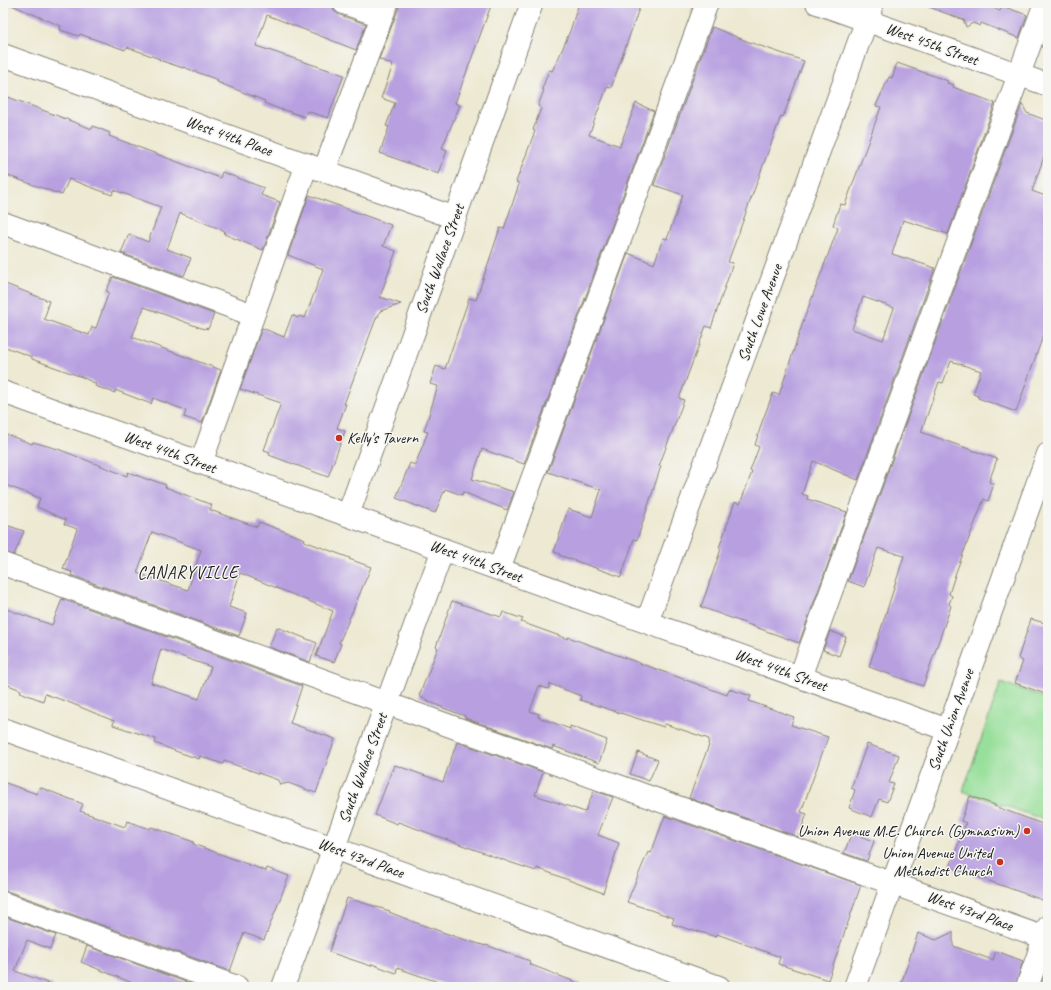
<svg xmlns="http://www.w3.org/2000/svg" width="1051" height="990" font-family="Caveat,sans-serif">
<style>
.green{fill:#97df9a;stroke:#5a7e5b}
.building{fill:#b79fe0;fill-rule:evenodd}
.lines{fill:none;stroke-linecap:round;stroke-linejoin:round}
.minor-casing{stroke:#848277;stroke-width:24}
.minor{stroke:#fff;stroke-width:22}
.poi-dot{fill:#c8321e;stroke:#f6f6f2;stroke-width:1.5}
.labels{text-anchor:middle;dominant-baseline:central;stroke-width:3;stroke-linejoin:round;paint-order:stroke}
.street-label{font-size:16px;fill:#1c1c1c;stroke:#f6f6f2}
.poi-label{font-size:16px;fill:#1c1c1c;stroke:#f6f6f2;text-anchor:end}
.neighbourhood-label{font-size:17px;letter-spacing:1px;fill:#1c1c1c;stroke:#f6f6f2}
</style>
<rect width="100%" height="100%" fill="#f6f6f2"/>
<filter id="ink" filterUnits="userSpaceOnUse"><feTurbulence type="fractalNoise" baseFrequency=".025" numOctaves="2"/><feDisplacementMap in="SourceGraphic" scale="8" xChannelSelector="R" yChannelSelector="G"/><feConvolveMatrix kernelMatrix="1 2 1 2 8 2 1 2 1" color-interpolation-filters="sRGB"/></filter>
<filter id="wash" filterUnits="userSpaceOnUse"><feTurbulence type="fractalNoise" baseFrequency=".012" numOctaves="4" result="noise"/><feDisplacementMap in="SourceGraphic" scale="16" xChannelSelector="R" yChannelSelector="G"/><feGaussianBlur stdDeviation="0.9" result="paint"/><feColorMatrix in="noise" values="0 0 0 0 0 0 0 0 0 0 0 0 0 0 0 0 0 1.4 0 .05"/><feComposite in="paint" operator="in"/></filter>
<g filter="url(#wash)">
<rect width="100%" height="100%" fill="#ede9d2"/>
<path class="green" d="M1001,682L1048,699V821L963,791Z"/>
<g id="blocks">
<path class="building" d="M7,3H332L334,11L340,15L366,24L356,50L267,15L256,46L344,75L328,118L307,111L305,117L282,109V110L264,103L265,101L217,82L218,80L183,67V68L159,60L160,59L127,47L125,50L80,34L79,36L60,30L61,26Z
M399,3H492L455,103L460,105L442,148L447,150L439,174L380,153L389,127L386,126L395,103L381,98L393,65L379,59L399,7Z
M579,3H641L611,88L607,87L589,135L620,146L636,103L654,111L524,464L482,449L472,479L514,492L507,510L463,492L462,495L445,489L435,513L396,498L410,463L415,465L428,432L424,431L438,386L430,384L436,366L445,369L469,298L476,300L500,228L504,229L519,184L516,182L535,131L533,130L541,108L538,106L544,90L542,89L549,70L552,71L559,57L570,31Z
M924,3H980L1000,11L1002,6L1027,15L1019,38L981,23L980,26L973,23L966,27L964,20L924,5Z
M712,27L749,42L804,61L783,117L781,116L728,262L733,263L711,328L706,326L680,396L679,398L684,400L659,466H661L637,540L634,539L621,577L559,555L560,554L554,552L568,509L592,517L601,490L548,472L628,253L654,264L663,238L667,239L683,195L654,185Z
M897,63L948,81L947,83L954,85L953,87L995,103L948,234L903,220L892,254L935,268L858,480L813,461L802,494L808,496L807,499L847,512L799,643L701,607L721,549L719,548L735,502L740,504L752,472L750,471L759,447L755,445L762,422L773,393L779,395L803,322L838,228L833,225L840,204L845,205L881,107L876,106L889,77L892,78ZM863,297L894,308L883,340L852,329Z
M3,95L92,129L93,126L110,133L109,136L220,178L222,172L264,188L261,195L280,202L263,250L224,234L225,231L180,213L167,249L191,258L184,276L121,253L129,234L148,242L161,207L114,190L112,195L69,179L62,195L3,174Z
M1022,104L1027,113L1048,121V145L1032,191L1048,197V322L1016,412L978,398V396L973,394L981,371L951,361L943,383L939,382L921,432L997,459L989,482L994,484L988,501L984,499L956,572L949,594L952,596L949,604L951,606L923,686L869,667L904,556L878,548L864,587L848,581Z
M309,195L391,225L383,246L396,251L380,297L401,304L380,311L378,317L377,316L344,404H346L337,428L345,431L328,477L269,455L270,452L264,450L281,403L240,389L262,328L284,337L292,315L298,318L299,316L305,318L323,269L288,255Z
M113,277L214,314L208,329L205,328L204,329L144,307L132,337L221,370L202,423L184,417L186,411L185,410L153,398L151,404L115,390V393L95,386L96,384L82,377L32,359V357L3,346V283L49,301L47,307H48L44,319L89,335L92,327L96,328L109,292L106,291Z
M3,433L32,444L33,442L58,449L127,476L128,472L149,480V479L166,485L165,487L212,505L210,510L257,527L259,522L305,539L304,541L350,558L349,559L371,567L339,643L341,644L334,662L316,656L333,611L240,573L229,607L247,613L239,636L71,575L72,572L63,569L77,529L64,524L66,520L37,507L40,498L3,484ZM152,532L201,550L188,590L137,573Z
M3,524L24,531L14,555L3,552Z
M62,599L302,686L290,723L335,739L316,793L288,783L280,785L278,780L224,761L223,764L200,756L199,759L178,752L155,743L156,739L113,725L114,721L68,702L45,694L43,701L20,692L21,690L3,683V673L9,658L3,657V608L52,625ZM161,649L211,667L199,699L151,683Z
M452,601L501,617L503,612L523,619L521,622L568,639V637L727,695L729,689L751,696L749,701L794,717L791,725L828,737L801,812L807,814L798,837L689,798L709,745L708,744L709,739L665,724L664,727L580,700L581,696L550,684L548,689L539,686L530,711L539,714L538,717L570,729V726L607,740L599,763L553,746L552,749L465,718V716L443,708L419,696L438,648L436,647Z
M1031,619L1048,624V695L1015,683L1023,661L1018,658Z
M277,627L317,643L310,662L269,647Z
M830,631L846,637L839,656L823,650Z
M457,742L543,772L535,795L585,812L594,791L613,797L598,835L619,843L603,893L537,868L536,871L512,863L398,822L397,824L375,815L392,770L393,771L395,765L443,782Z
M867,744L899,755L889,783L894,784L887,802L879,799L872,817L849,808L855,790L851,788Z
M638,752L658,760L649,781L630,774Z
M3,782L37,794L39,787L83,804L80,811L125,827L127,821L150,829L151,827L194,842L193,844L266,871L267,868L289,876L264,940L244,933L230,971L7,891H3Z
M970,796L995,805L994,806L1048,826V902L950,867L966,823L961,821Z
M665,816L861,885L828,980L778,964L780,957L717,934L716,937L691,929V930L672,924L674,918L627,902L648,852L651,853Z
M852,833L874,841L867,861L844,853Z
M347,898L390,911L389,912L414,922L462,939L486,946V945L530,961L529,964L583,985V987H453L397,968L396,973L372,964L371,966L329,952Z
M3,916L56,935L50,949L27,940L15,971L53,985V987H3Z
M953,932V946L993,960L996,951L1023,961L1015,987H900L918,933L936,940Z
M87,946L194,985L193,987H142L81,962Z
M1046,970L1048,971V987H1040Z"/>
</g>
</g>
<g filter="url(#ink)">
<use href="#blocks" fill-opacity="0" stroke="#848277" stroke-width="1"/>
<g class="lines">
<g class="minor-casing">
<path id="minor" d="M344,3L382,16
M817,3L1048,85
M3,55L455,218
M324,171L387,3
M3,223L253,315
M3,392L948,730
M201,463L307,164
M348,515L532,3
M3,564L411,712L1048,939
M499,569L707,3
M647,622L873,3
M800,677L1045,3
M3,729L719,987
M3,903L237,987
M283,987L443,549
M855,987L1048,454
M1027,987L1048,927"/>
</g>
<use href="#minor" class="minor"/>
</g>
</g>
<g class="poi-dot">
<circle cx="339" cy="438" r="4"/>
<circle cx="1027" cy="831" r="4"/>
<circle cx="1000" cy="862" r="4"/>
</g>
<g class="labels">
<g class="street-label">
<text transform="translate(932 44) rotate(20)">West 45th Street</text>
<text transform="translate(229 136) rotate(20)">West 44th Place</text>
<text transform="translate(440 259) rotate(-70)">South Wallace Street</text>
<text transform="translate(760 313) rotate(-70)">South Lowe Avenue</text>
<text transform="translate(170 452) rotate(20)">West 44th Street</text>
<text transform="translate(476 561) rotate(20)">West 44th Street</text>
<text transform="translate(781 670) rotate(20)">West 44th Street</text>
<text transform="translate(951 720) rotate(-70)">South Union Avenue</text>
<text transform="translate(363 768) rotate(-70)">South Wallace Street</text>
<text transform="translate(361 858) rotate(20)">West 43rd Place</text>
<text transform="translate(970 911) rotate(20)">West 43rd Place</text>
</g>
<g class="poi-label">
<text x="347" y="438" text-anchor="start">Kelly's Tavern</text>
<text x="1019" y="831">Union Avenue M.E. Church (Gymnasium)</text>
<text x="992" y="853">Union Avenue United<tspan x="992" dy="18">Methodist Church</tspan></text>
</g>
<g class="neighbourhood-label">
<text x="188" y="572">CANARYVILLE</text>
</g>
</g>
<rect width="1051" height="990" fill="none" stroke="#f6f6f2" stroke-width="16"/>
</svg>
